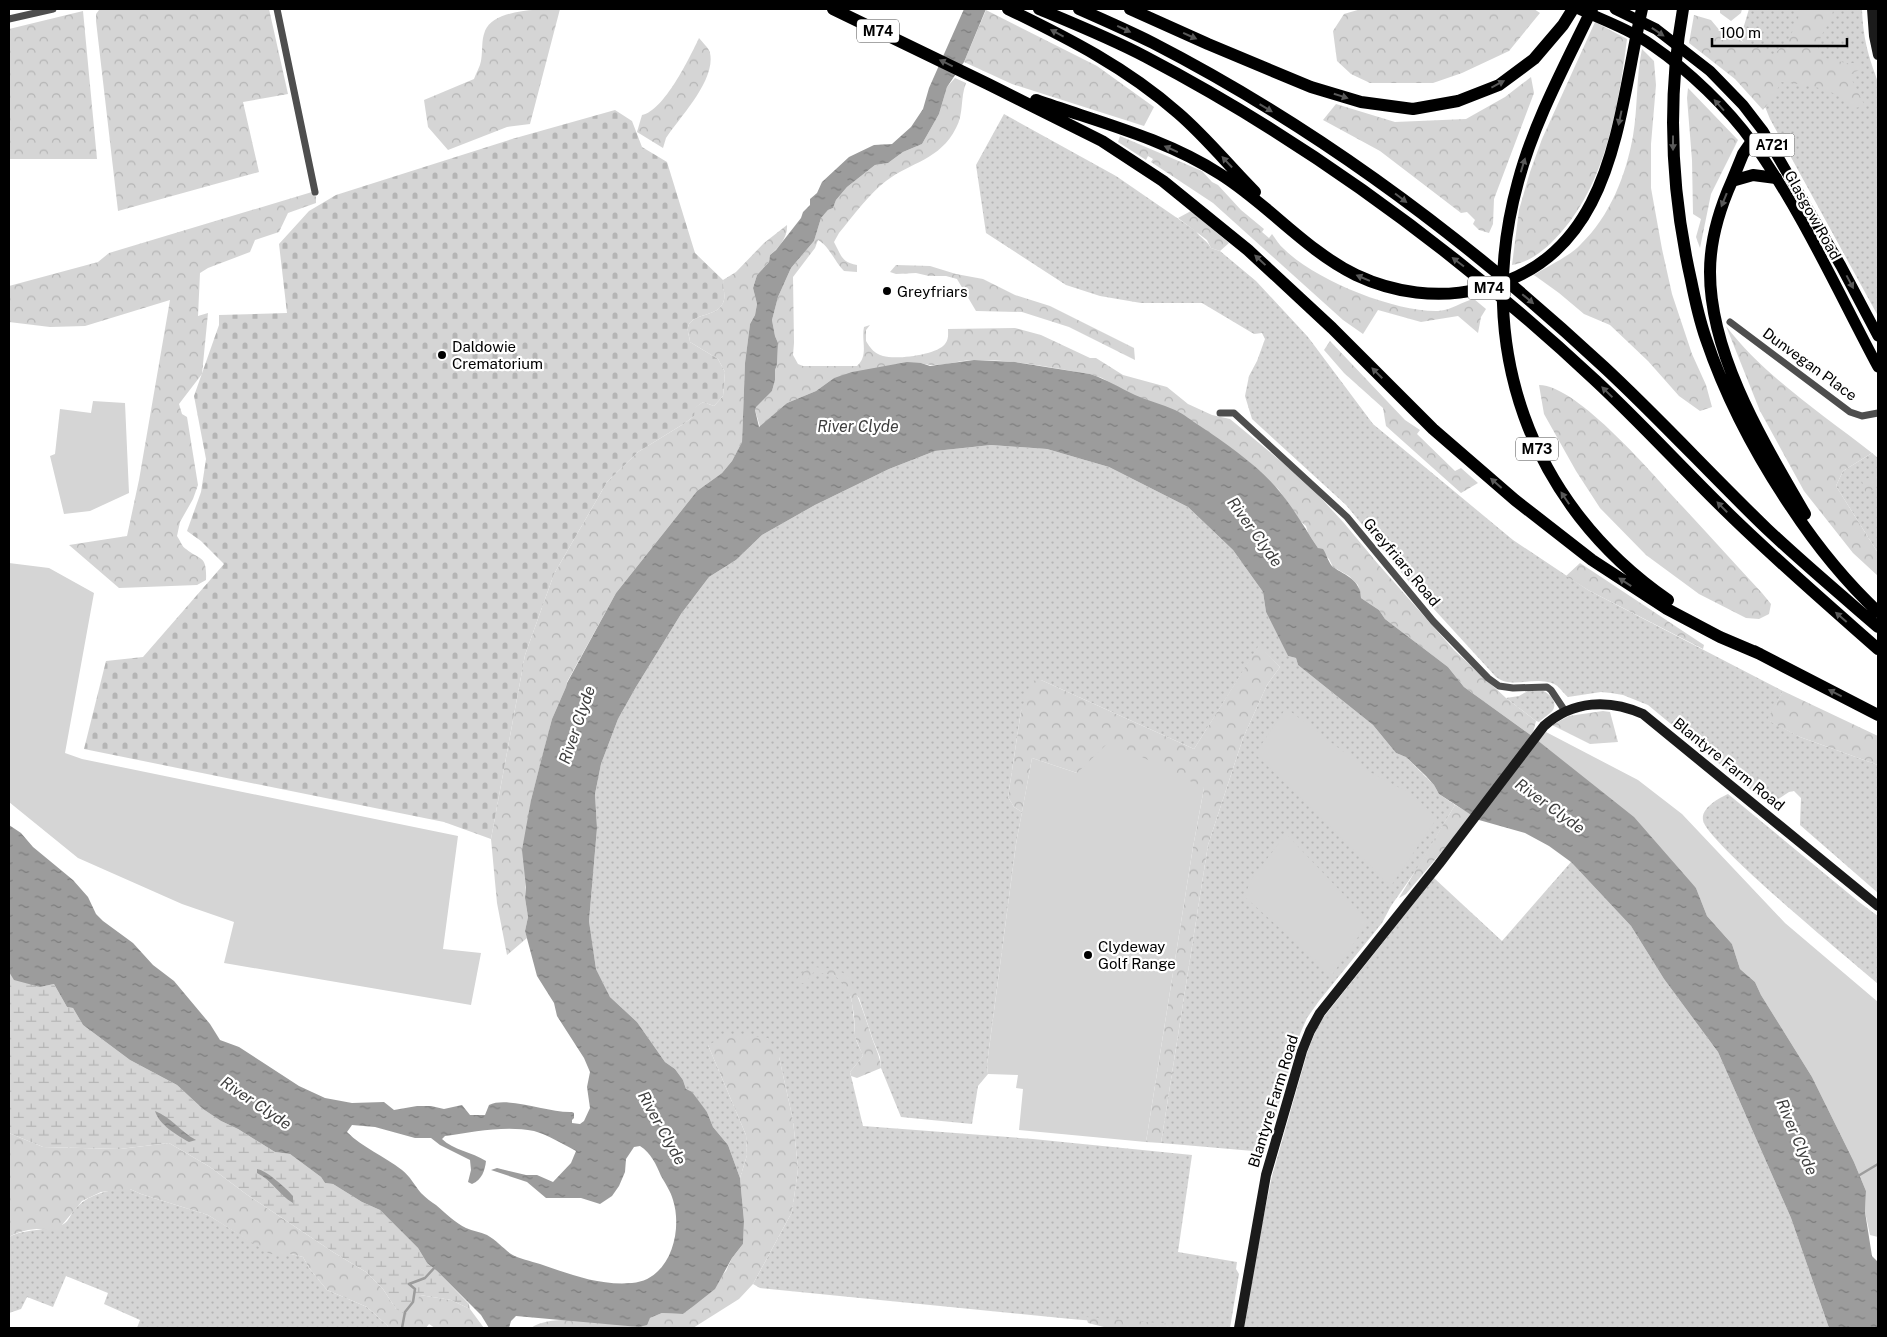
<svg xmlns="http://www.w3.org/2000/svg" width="1887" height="1337" font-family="'Public Sans',sans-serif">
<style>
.grass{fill:url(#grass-dots)}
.forest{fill:url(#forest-crowns)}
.wetland{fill:url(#wetland-marsh)}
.cemetery{fill:url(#cemetery-stones)}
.green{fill:#d5d5d5}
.water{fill:url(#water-ripples);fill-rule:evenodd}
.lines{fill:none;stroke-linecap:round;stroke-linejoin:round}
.stream{stroke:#9c9c9c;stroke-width:2.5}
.street{stroke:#4e4e4e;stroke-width:7}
.secondary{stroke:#1b1b1b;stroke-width:10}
.primary{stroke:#000;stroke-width:11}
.highway{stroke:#000;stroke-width:12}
.oneway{fill:#595959}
.poi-dot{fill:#000;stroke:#fff;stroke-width:2}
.labels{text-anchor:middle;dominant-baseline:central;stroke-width:4.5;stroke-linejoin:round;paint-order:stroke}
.shield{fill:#fff;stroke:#4c4c4c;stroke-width:1}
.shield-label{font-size:14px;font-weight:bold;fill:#000}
.street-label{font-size:15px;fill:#000;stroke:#fff}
.poi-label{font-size:15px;fill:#000;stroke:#fff;text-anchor:start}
.water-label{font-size:16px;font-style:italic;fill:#3d3d3d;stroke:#fff}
</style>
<defs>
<pattern id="grass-dots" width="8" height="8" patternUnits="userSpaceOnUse" patternTransform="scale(1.25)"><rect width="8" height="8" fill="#d5d5d5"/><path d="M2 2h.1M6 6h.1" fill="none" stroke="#b5b5b5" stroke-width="1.8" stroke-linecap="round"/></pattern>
<pattern id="forest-crowns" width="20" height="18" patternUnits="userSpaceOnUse" patternTransform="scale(1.25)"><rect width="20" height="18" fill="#d5d5d5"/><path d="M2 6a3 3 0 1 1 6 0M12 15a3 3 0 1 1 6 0" fill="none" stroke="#b5b5b5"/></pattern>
<pattern id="wetland-marsh" width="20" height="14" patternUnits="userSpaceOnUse" patternTransform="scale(1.25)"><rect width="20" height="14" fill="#d5d5d5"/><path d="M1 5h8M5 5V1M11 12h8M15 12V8" fill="none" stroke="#b5b5b5"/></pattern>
<pattern id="cemetery-stones" width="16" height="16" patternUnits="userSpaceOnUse" patternTransform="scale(1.25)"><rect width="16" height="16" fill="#d5d5d5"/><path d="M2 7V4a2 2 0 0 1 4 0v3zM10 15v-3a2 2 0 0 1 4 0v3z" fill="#b5b5b5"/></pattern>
<pattern id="water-ripples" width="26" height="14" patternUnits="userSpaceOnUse" patternTransform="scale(1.25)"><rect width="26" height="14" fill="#9c9c9c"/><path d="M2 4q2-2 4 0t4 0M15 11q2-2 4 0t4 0" fill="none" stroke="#7d7d7d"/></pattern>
</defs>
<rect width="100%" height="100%" fill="#fff"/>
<path class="grass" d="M1749,9H1862C1863,38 1868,55 1878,82V316L1770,119L1761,97L1766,60L1740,39Z
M1004,114L1116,176L1196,231C1200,238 1207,240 1211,248L1220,251L1256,281L1308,337L1373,424L1513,540L1588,590L1783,691L1768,720L1800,737L1878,765V893L1800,825L1801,798L1794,791L1789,792L1769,805L1648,705L1623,695L1611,693L1601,692L1568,697C1563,693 1559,686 1554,684C1535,675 1513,690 1496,677L1411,584L1346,505L1252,419L1245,396L1249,376L1257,361L1265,339L1262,333L1254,334L1202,303H1141L1100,296L1066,285L986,233L976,165Z
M991,445L1047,449L1109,467L1188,507L1233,550L1263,592L1266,612L1288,656L1296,658L1298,665L1373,725L1396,753L1406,757L1434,785L1439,794L1455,805L1419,866L1391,906L1382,923L1319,1001L1307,1018L1300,1034L1267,1143L1253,1151L1161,1143L1208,845L1243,738L1267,685L1280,667L1259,646L1194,749L1041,680L1021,711L1008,797L1014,807L1022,812L1016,844L987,1064L988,1074L978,1086L972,1124L901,1117L881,1068L880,1057L873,1040L859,998L834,969L814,972C820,972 828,972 834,975C855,984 853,1016 855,1035C856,1043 861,1049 863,1056L850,1072L851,1076L863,1126L1033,1139L1192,1155L1178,1252L1237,1262L1236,1269L1239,1274L1230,1328H1180L1071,1319L760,1288L753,1284L792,1212L798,1169L793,1120L779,1057L708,1045L746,1135L747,1155L740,1178L728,1145L713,1127L707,1112L686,1089L683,1080L675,1069L665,1062L637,1022L610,997L596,969L589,921L597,828L595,794L601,764L618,719L636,687L681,614L709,577L736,560L762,535L815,505L889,469L935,451Z
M1872,453L1878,458V553L1836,486L1843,471Z
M1541,690C1549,693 1558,701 1553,710C1550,714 1543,718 1539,722L1536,721L1506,698L1519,696L1528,691Z
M1728,794L1859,902L1878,916V984C1853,962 1705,841 1703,820C1701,808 1719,798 1728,794Z
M1571,862L1631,926L1664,979L1718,1052L1791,1218L1829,1328H1244L1257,1248L1272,1176L1308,1050L1319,1023L1434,878L1502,941Z
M119,1189H130L141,1194L208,1215L270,1253L291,1254L303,1257L309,1268L327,1290L367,1307L388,1326L387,1328H137L140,1320L104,1304L108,1293L66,1276L53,1307L27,1297L21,1309L9,1313V1237C24,1228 54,1231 65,1223C69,1220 71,1214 74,1210C86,1196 101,1192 119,1189Z"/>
<path class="forest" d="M106,9H269L288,94L243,102L259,172L118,211L96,21V14L99,10Z
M560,9L530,124L507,127L448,150L428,127L424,100L474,79C476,73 480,67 481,61C483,50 481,41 485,31C494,9 540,9 560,9Z
M1361,9H1534L1540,13L1509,51L1462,73L1433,83H1370L1351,74L1337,61L1333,31L1344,14Z
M1720,9H1742L1741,13L1731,21L1720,13Z
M1802,9H1833C1833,26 1811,39 1821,57L1846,63H1861L1860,70L1849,74L1865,106L1855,108C1829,86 1813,86 1781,82L1774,96L1763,110L1735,79L1689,43L1694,15L1711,20L1721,32L1774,55L1790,37Z
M986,10L1097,66L1154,107L1144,126L1012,84L964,62Z
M83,11L97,159H9V29Z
M1595,22L1627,39C1618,109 1605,191 1551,243C1539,254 1528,262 1512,265L1519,210L1530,172L1542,139Z
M699,38C702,42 709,48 710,53C716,80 680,117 666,138L663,148L637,132L642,115C664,111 690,57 699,38Z
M1642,49L1654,61L1656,85L1651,144V188L1662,249L1672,294L1692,354L1706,385L1712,407L1700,411L1679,396L1648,361L1610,325L1584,314L1559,293L1534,275C1548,266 1570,256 1581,244C1610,216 1626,175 1633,136C1638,107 1636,77 1642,49Z
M1531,77L1534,93L1494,199L1493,224L1489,233L1479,230L1473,224L1475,220L1467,212L1461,213L1380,151L1323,120L1336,104L1395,122L1466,119L1505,97Z
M955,78L966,83C960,98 964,114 956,128C940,160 911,162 886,181C869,194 853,216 839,233L834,242C841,255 841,262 857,265V272L844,271C834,261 830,247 818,240L815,248L793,277L794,343L793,355L798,364L803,366H857C869,355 861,341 864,327L870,325L866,330V341C870,348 875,354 883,356C896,360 937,355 945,344C949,339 948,334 948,329L1015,328L1041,335L1090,358H1096L1123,375L1167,387L1188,404L1212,415L1230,419L1306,482L1344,523L1378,564L1454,650L1506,698L1536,721L1532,736L1464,687L1448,667L1385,619L1379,610L1361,598L1358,585L1349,576L1333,567L1329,559L1318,548L1308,533L1306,526L1300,521L1279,490L1247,460L1102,378L1090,374C1052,368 1013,359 975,360C957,360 938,369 921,363L834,378L816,391L787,403L760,427L755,410L756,406L772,391L775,380V370L777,365L778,343L775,336L772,320L778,297L791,268L814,241L821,218L828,210L833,208L836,200L847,187L875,165L888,163L903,152L922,144L939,114L947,87Z
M1688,88L1738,140L1711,194L1700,248L1696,237L1701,219L1693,214L1692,160L1687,98Z
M1120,136L1202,171L1212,182L1218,185L1241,210L1264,229L1262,232L1269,238L1272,234C1276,239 1279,245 1284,249C1315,280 1394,312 1438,311C1452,310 1461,302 1474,299L1486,309L1481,317L1478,333L1458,316L1421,322L1378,310L1363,334L1343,320L1213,203L1151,162L1153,159L1148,156L1146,160L1118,142Z
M312,192L316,197V203L288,213L279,232L255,240L250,252L208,268L200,273L198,316L208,313L202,374L179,404L182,414L187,417L198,485L193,499L180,522L177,536C180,540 182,547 186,549C201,561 207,555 206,580L197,585L119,588L69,545L127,536L139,480L170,300L85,326L50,327L9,322V286L98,262L109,253Z
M1191,211L1229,243L1220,251L1211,248L1207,240L1178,218Z
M787,225C788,237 779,248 770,255L769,262L757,275L753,288L757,304L755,315L750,324L745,363L742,442L732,461L722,473L697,491L616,593L567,682L566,687L552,719L531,800L525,898L528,917L525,931L527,938L507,955L497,903L491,839L525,655L554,574L607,482L638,452L685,423L694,416V408L703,402L714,406L723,396L725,372L718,359L690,342C690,337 687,333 688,327C692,312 720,318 724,300C725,294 723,286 723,280L736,272L764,243Z
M896,265L930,266L956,274L983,279L1015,295L1050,306L1134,348L1135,360L1069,327L1022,312L976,311L957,279L946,276H929L916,273L896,274L890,272Z
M1726,326C1764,376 1822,414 1872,453L1843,471L1836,486L1878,553V576L1853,553L1804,491L1760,411Z
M1330,341L1405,420L1420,430L1417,434L1455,471L1461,468L1478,483L1461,493L1386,426L1383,408L1344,373L1324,350Z
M1539,385C1578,385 1655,477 1682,506C1709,535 1735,564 1762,593L1771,604L1769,614L1759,619L1746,618L1699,594L1646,555L1600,508L1576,471L1544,414Z
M1878,471V485L1865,496V491L1862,481L1865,479L1873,477Z
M1580,563L1704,645L1703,649L1588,590L1566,576Z
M1259,645L1280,667L1267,685L1243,738L1208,845L1161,1143L1146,1142L1193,847L1204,788L1077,773L1032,758L1022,812L1014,807L1008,797L1021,711L1031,681L1041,680L1194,749Z
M1783,691L1878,736V765L1800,737L1767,720Z
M1603,711L1610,712L1618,742L1590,744L1552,725L1569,716Z
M1455,805L1473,815L1406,894L1399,898Z
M814,967L834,969L848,975C858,995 865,1016 872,1038C876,1049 880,1056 881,1068L857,1078L851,1076L850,1072L863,1056L855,1037L854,1015L851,998L845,985L834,975L814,972L804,983H798L797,979L803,972Z
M730,1034L768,1038L779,1057L793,1120L798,1169L792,1212L753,1284L739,1299L693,1328H531C554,1312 610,1324 639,1327L650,1318L662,1313L683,1314L691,1308L726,1271L732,1258L743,1244L744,1221L740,1178L747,1155L746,1135L708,1045Z
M9,1133L43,1147L120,1149L169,1143L210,1167L246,1194L333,1252L366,1272L383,1289L396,1309L420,1295L451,1300L470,1309L484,1328H435L429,1324L426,1328H387L388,1326L367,1307L327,1290L309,1268L303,1257L291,1254H270L208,1215L141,1194L130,1189L101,1192L82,1201L57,1231C41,1227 23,1229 9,1237Z
M1086,1317L1219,1328H1108L1088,1323Z"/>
<path class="wetland" d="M9,972L40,987L54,984L67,1007L73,1008L83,1025L130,1060L177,1085L203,1109L221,1121L238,1129L275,1152L290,1154L321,1177L325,1183L333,1184L362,1202L380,1210L418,1248L427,1263L437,1271L469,1304L470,1309L451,1300L420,1295L410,1316L396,1309L383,1289L366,1272L333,1252L246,1194L210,1167L169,1143L120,1149L43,1147L9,1133Z"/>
<path class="cemetery" d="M615,110L632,121L642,147L667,162L695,253L723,280C723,286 725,294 724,300C720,318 692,312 688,327C687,333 690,337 690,342L718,359L725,372L723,396L714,406L703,402L695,408L694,416L685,423L638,452L607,482L554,574L525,655L491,839L444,822L84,749L106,661L143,657L224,564L201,541L187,531L201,492L206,459L194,396L219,325V315L287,313L279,244L309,211L336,195L512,139Z"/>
<path class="green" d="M93,401L125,403L129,493L90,511L64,514L50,456L55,454L60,409L91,413Z
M9,563L49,568L94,593L65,753L82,759L458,836L443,949L481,953L471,1005L224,963L234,922L182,904L78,858L9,802Z
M1286,708L1370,772L1413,795L1437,818L1391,886L1255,754Z
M1546,732L1638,780L1682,814L1785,923L1878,1002V1237L1870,1235L1865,1212L1866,1191L1854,1162L1812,1077L1761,995L1755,982L1740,969L1732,944L1707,916L1696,888L1538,741Z
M1110,741L1204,788L1193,847L1146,1142L1019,1130L1023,1089L1016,1088L1018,1075L988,1074L987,1064L1016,844L1032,758L1077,773Z
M1286,834L1369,921L1332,975L1245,897L1250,881Z"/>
<path class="water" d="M964,9H986L964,62L947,87L939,114L922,144L903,152L888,163L875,165L847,187L836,200L833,208L828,210L821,218L814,241L791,268L778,297L772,320L775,336L778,343L777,365L775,370V380L772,391L756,407L755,410L759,427L787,403L816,391L834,378L852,372L907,362L921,363L930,366L974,360L1015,362L1090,374C1106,379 1120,388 1135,395C1148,401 1162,404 1175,410C1184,414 1192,421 1200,426C1228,445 1259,466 1280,492C1295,510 1305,529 1318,548L1323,549C1326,553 1329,564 1333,567C1346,576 1360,579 1361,598L1379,610L1385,619L1448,667L1464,687L1532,736L1634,817L1696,888L1707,916L1732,944L1740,969L1755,982L1761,995L1812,1077L1854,1162L1866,1191L1865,1212L1872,1256L1878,1262V1328H1829L1791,1218L1718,1052L1664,979L1631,926L1571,862L1549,846L1525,833L1479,820L1439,794L1434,785L1426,776L1406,757L1396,753L1373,725L1298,665L1296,658L1288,656L1266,612L1263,592L1233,550L1188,507L1109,467L1047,449L991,445L935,451L889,469L815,505L762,535L736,560L709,577L681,614L636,687L618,719L601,764L595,794L597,828L589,921L596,969L610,997L637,1022L665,1062L675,1069L683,1080L686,1089L692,1092L707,1112L713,1127L728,1145L740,1178L744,1221L743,1244L732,1258L715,1289L691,1308L683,1314L662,1313L650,1318L647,1325L639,1327L516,1316L511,1321L509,1328H489L481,1315L437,1271L427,1263L418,1248L380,1210L362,1202L333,1184L325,1183L321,1177L290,1154L275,1152L238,1129L221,1121L203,1109L177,1085L130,1060L83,1025L73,1008L67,1007L54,984L40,987L14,980L9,972V825L21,833L33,847L73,880L88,897L96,914L103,921L133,943L153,965L174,981L210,1024L220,1040L239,1047L299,1086L325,1098L352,1103L384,1102L394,1110L417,1106H431L444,1109L462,1105L470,1115H485L489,1105C508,1096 548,1113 572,1112L574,1113V1118L572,1120V1123L580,1124L584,1121L590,1108L587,1087L590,1072L584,1058L557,1016L554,1003L537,976L525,931L528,917L525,898L526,887L522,850L531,800L543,753L552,719L566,687L567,683L616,593L697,491L722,473L732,461L742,442L745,363L750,324L755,315L757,304L753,288L757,275L769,262L770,255L776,250L801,218L803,212L810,205V199L817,193L822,182L849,157L874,145L892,144L911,127L923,109L929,88ZM352,1125L375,1127L415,1138H431L440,1145L470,1160L471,1170L468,1182L472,1184C482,1180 485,1170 486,1161C472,1152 453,1150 442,1139L445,1136C473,1132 505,1125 534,1131C548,1135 563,1144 576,1151L571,1163L553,1182L537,1175H526L497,1168L491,1170L527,1182L546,1198H581L600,1204L612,1196L619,1186L625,1172L626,1159L634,1147L640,1146C651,1153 656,1164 661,1176C665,1183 671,1192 673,1200C683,1231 670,1280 632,1283C600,1286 569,1274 540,1264C531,1261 519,1259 511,1254C503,1248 496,1240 487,1235C480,1232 473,1231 466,1228C456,1223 445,1213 436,1205C431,1202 426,1198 421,1193C415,1186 410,1176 402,1170C384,1156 363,1148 347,1132Z
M155,1111C171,1117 181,1132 196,1140L189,1142C177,1135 159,1125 155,1111Z
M257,1169C266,1170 286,1188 293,1196V1203C279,1195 272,1180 257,1173Z"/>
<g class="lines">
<path class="stream" d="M1858,1176L1878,1164
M402,1328L405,1312L413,1302L415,1289L409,1284L425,1278L436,1266"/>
<path class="street" d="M277,9L315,192
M9,19L53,9
M1730,322L1850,412L1862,416L1878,413
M1220,413H1234L1347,517L1433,621L1488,678L1499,686L1513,688L1547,687L1551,690L1565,711"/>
<path class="secondary" d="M1872,9L1874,36L1878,55
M1239,1328L1266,1175L1302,1051L1310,1031L1320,1013L1439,864L1544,726C1573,700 1609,699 1643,714L1878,906"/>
<path class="primary" d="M1579,9C1603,20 1631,30 1653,46C1688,70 1728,108 1753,143C1802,212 1838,292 1878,367
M1615,9L1656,29L1710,71L1743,105L1763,131L1841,266L1878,336"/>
<path class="highway" d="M833,9L988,84L1102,141L1163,181L1248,250L1332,328L1433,429L1515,500L1592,560L1667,609L1720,637L1760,654
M1008,9C1068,38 1127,68 1178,113C1206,137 1229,166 1255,192
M1039,9C1075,24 1112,39 1146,57C1310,143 1461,255 1596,381C1641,423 1683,469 1728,513C1776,560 1827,604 1878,649
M1079,9C1104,20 1129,31 1153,43C1318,128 1469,241 1604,367C1660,419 1712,476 1767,529C1803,563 1841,595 1878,627
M1130,9L1208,44L1311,87L1361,102L1413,109L1458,101L1499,85L1534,59L1563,25L1573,9
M1592,9C1565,65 1534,122 1518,182C1473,344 1529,504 1668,600
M1683,9C1667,99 1671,191 1691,280C1695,300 1699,319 1706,339C1726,398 1756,455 1791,507C1816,545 1845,581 1878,612
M1036,100C1098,122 1164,138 1220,174C1268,204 1305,250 1356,275C1394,293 1438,299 1480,289C1615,259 1617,118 1642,9
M1776,178L1753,175L1732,181C1719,210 1710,240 1710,272C1710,356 1764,443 1805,514
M1732,181L1743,154L1752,141
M1754,651L1878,715"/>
</g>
<defs><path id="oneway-solid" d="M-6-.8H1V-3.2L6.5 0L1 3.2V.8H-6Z" transform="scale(1.25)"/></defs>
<g class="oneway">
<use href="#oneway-solid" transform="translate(1124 29) rotate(25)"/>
<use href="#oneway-solid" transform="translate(1658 32) rotate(34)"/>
<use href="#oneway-solid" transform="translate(1057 33) rotate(-152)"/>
<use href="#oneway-solid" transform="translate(1190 36) rotate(24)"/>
<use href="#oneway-solid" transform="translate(946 63) rotate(-154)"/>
<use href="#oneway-solid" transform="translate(1498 84) rotate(-28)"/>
<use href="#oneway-solid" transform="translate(1341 96) rotate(17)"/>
<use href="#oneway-solid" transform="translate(1719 105) rotate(-132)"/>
<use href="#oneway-solid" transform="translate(1266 108) rotate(31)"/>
<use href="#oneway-solid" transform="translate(1620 118) rotate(102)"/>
<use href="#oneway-solid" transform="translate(1673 143) rotate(90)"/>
<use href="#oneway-solid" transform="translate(1171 149) rotate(-156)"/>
<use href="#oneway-solid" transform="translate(1227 162) rotate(-133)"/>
<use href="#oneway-solid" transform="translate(1523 165) rotate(-73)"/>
<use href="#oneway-solid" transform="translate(1401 198) rotate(37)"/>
<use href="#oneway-solid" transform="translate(1724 200) rotate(112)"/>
<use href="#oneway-solid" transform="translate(1260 260) rotate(-137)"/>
<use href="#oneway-solid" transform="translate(1458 262) rotate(-143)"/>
<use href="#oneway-solid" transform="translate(1363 278) rotate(-157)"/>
<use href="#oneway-solid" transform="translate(1850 282) rotate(62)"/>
<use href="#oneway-solid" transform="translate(1528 299) rotate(40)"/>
<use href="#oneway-solid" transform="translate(1377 373) rotate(-135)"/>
<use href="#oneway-solid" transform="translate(1607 392) rotate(-136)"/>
<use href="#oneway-solid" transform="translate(1496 483) rotate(-139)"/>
<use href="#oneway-solid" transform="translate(1565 498) rotate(-124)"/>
<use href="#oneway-solid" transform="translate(1722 507) rotate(-134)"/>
<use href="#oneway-solid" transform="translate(1625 582) rotate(-147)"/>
<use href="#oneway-solid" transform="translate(1841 617) rotate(-139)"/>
<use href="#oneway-solid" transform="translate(1835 693) rotate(-153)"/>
</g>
<g class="poi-dot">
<circle cx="887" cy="291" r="5"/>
<circle cx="442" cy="355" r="5"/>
<circle cx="1088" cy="955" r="5"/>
</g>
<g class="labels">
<g class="shield">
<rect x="857" y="19.5" width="42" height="23" rx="4"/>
<rect x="1749.5" y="133.5" width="45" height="23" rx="4"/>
<rect x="1468" y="276.5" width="42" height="23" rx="4"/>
<rect x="1516" y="437.5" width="42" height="23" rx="4"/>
</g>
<g class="shield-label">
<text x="878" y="31">M74</text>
<text x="1772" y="145">A721</text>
<text x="1489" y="288">M74</text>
<text x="1537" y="449">M73</text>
</g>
<g class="street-label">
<text transform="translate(1813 215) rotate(61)">Glasgow Road</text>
<text transform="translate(1810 364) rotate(36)">Dunvegan Place</text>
<text transform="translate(1402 562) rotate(50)">Greyfriars Road</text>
<text transform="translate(1729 764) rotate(39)">Blantyre Farm Road</text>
<text transform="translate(1273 1101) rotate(-73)">Blantyre Farm Road</text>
</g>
<g class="poi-label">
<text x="897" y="291">Greyfriars</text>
<text x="452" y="346">Daldowie<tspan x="452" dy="17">Crematorium</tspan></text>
<text x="1098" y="946">Clydeway<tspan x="1098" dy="17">Golf Range</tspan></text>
</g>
<g class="water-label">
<text x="858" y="426">River Clyde</text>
<text transform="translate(1255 532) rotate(54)">River Clyde</text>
<text transform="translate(577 725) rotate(-71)">River Clyde</text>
<text transform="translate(1550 806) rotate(36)">River Clyde</text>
<text transform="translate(256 1103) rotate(34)">River Clyde</text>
<text transform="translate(662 1128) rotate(61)">River Clyde</text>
<text transform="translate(1797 1137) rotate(67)">River Clyde</text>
</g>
</g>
<rect width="1887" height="1337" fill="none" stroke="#000000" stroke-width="20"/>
<path d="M1712 38v8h135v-8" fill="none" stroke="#000000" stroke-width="2.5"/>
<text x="1720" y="38" font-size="15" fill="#000000" stroke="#ffffff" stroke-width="4" paint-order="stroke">100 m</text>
</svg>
